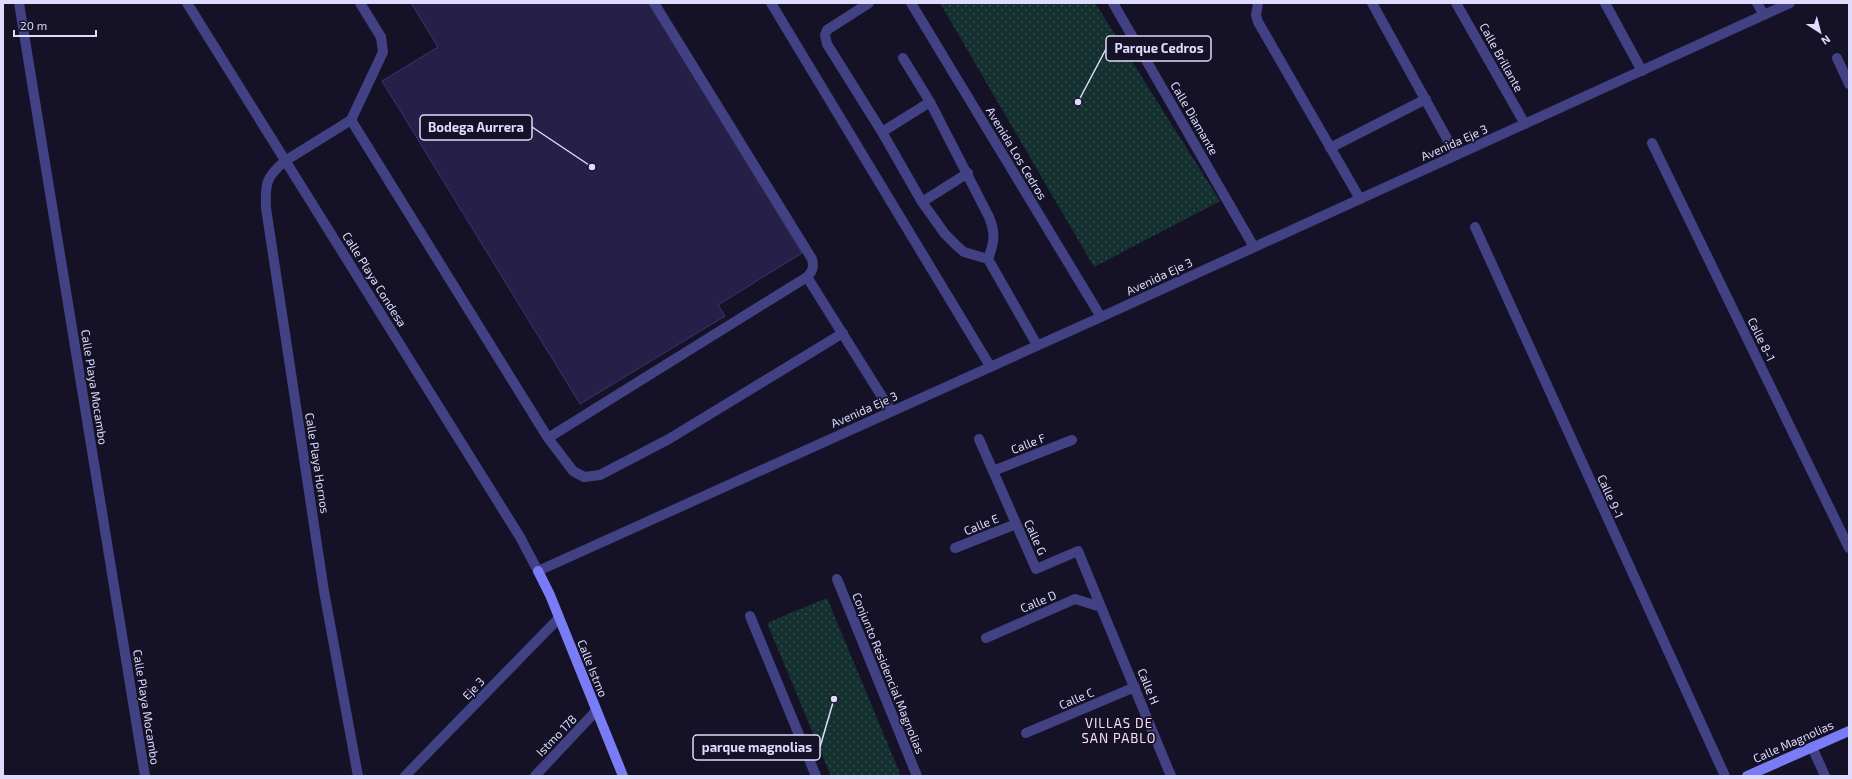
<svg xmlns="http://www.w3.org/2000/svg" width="1852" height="779" font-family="'Exo 2',sans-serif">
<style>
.park{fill:url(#park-dots)}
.building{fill:#261f47;stroke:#3d3371}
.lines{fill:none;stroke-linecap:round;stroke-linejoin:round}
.service{stroke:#414183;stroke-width:10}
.pedestrian{stroke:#414183;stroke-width:10}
.minor{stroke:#414183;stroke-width:10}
.tertiary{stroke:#414183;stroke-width:10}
.secondary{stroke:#7a7cf5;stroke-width:10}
.labels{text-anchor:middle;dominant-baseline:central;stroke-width:3.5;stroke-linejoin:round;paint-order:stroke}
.street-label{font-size:12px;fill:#dedbfc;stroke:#151228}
.neighbourhood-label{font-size:13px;letter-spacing:1px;fill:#fcddf2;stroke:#151228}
.leader{fill:none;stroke:#dedbfc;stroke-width:1.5}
.callout-dot{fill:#dedbfc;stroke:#151228;stroke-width:1.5}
.callout{fill:#151228;stroke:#dedbfc;stroke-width:1.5}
.callout-label{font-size:13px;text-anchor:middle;font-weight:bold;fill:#dedbfc}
</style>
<defs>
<pattern id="park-dots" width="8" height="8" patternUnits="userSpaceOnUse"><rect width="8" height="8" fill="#15312f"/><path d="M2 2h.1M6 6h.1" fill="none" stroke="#374e4e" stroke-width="1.8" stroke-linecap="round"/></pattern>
</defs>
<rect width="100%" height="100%" fill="#151228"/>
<path class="park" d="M940,3H1095L1220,201L1094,267Z
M827,598L901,776H831L767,623Z"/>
<path class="building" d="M411,3H649L802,253L718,305L725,316L580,404L382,81L438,47Z"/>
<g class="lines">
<path class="service" d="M869,3L827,30L825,35L827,44L882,132L922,202L945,234L957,246L964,252L988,259L1037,345
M1258,3L1256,15L1258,22L1360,199
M1372,3L1456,155
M1757,3L1764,15
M903,58L930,102L989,217C996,234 994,243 988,259
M351,120L383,52L381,37L360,3
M882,132L930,102
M1330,148L1426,99
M285,161L351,120L548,438L573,471L584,477L600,475L669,439L843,333
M922,202L968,173
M807,277L891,411
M548,438L807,277C813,271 814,267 812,259L654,3"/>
<path class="pedestrian" d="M979,439L1036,569L1078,551L1101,607
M993,471L1072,440
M955,548L1016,524
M986,638L1075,599L1101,607
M1026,733L1135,687"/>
<path class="minor" d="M19,3L145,776
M187,3L520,537L538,571
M771,3L990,366
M911,3L1101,317
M1113,3L1254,247
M1456,3L1525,124
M1605,3L1642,71
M1837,58L1849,84
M1652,143L1849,548
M285,161C266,177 265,183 266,208L324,591L358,776
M1475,227L1725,776
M837,579L917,776
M1101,607L1171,776
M750,616L816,776
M1812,747L1825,776
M405,776L559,618
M535,776L596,711"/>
<path class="tertiary" d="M538,571L1101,317L1790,3"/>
<path class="secondary" d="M538,571L550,595L623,776
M1747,776L1849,731"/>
</g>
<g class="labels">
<g class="street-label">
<text transform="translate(1502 57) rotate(61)">Calle Brillante</text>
<text transform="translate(1195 118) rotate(60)">Calle Diamante</text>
<text transform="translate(1454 142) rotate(-24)">Avenida Eje 3</text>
<text transform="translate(1017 153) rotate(59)">Avenida Los Cedros</text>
<text transform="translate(1159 276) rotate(-25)">Avenida Eje 3</text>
<text transform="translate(375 279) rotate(58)">Calle Playa Condesa</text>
<text transform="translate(1762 339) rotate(64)">Calle 8-1</text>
<text transform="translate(95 387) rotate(81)">Calle Playa Mocambo</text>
<text transform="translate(864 409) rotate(-24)">Avenida Eje 3</text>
<text transform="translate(1028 443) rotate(-21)">Calle F</text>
<text transform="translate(318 463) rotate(81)">Calle Playa Hornos</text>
<text transform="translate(1611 496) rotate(66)">Calle 9-1</text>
<text transform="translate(981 524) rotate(-22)">Calle E</text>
<text transform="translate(1036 537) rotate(66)">Calle G</text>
<text transform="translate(1038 601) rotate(-23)">Calle D</text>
<text transform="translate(593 668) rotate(68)">Calle Istmo</text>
<text transform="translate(889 673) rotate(68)">Conjunto Residencial Magnolias</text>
<text transform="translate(1149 686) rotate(68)">Calle H</text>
<text transform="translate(473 688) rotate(-46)">Eje 3</text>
<text transform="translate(1076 698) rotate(-23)">Calle C</text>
<text transform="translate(147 707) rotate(81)">Calle Playa Mocambo</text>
<text transform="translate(556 735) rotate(-46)">Istmo 178</text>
<text transform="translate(1793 741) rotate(-24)">Calle Magnolias</text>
</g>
<g class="neighbourhood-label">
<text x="1119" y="723">VILLAS DE<tspan x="1119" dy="15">SAN PABLO</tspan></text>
</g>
</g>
<path class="leader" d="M1078 102L1106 49M592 167L532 127M834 699L820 747"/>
<g class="callout-dot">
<circle cx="1078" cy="102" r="4"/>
<circle cx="592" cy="167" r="4"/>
<circle cx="834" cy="699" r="4"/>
</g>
<g class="callout">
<rect x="1106" y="36" width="105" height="25" rx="4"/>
<rect x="420" y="115" width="112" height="25" rx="4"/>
<rect x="693" y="735" width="127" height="25" rx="4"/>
</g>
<g class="callout-label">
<text x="1159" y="53">Parque Cedros</text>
<text x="476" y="132">Bodega Aurrera</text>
<text x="757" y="752">parque magnolias</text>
</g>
<rect width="1852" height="779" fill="none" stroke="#dedbfc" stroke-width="8"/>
<g transform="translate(1820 32) rotate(144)" stroke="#151228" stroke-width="3" paint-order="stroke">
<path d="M0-3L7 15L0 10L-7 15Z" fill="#dedbfc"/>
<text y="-6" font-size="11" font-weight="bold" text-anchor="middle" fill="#dedbfc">N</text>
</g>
<path d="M14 30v6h82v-6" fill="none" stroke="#dedbfc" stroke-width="2"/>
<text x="20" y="30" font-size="12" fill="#dedbfc" stroke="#151228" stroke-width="3" paint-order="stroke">20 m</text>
</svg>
